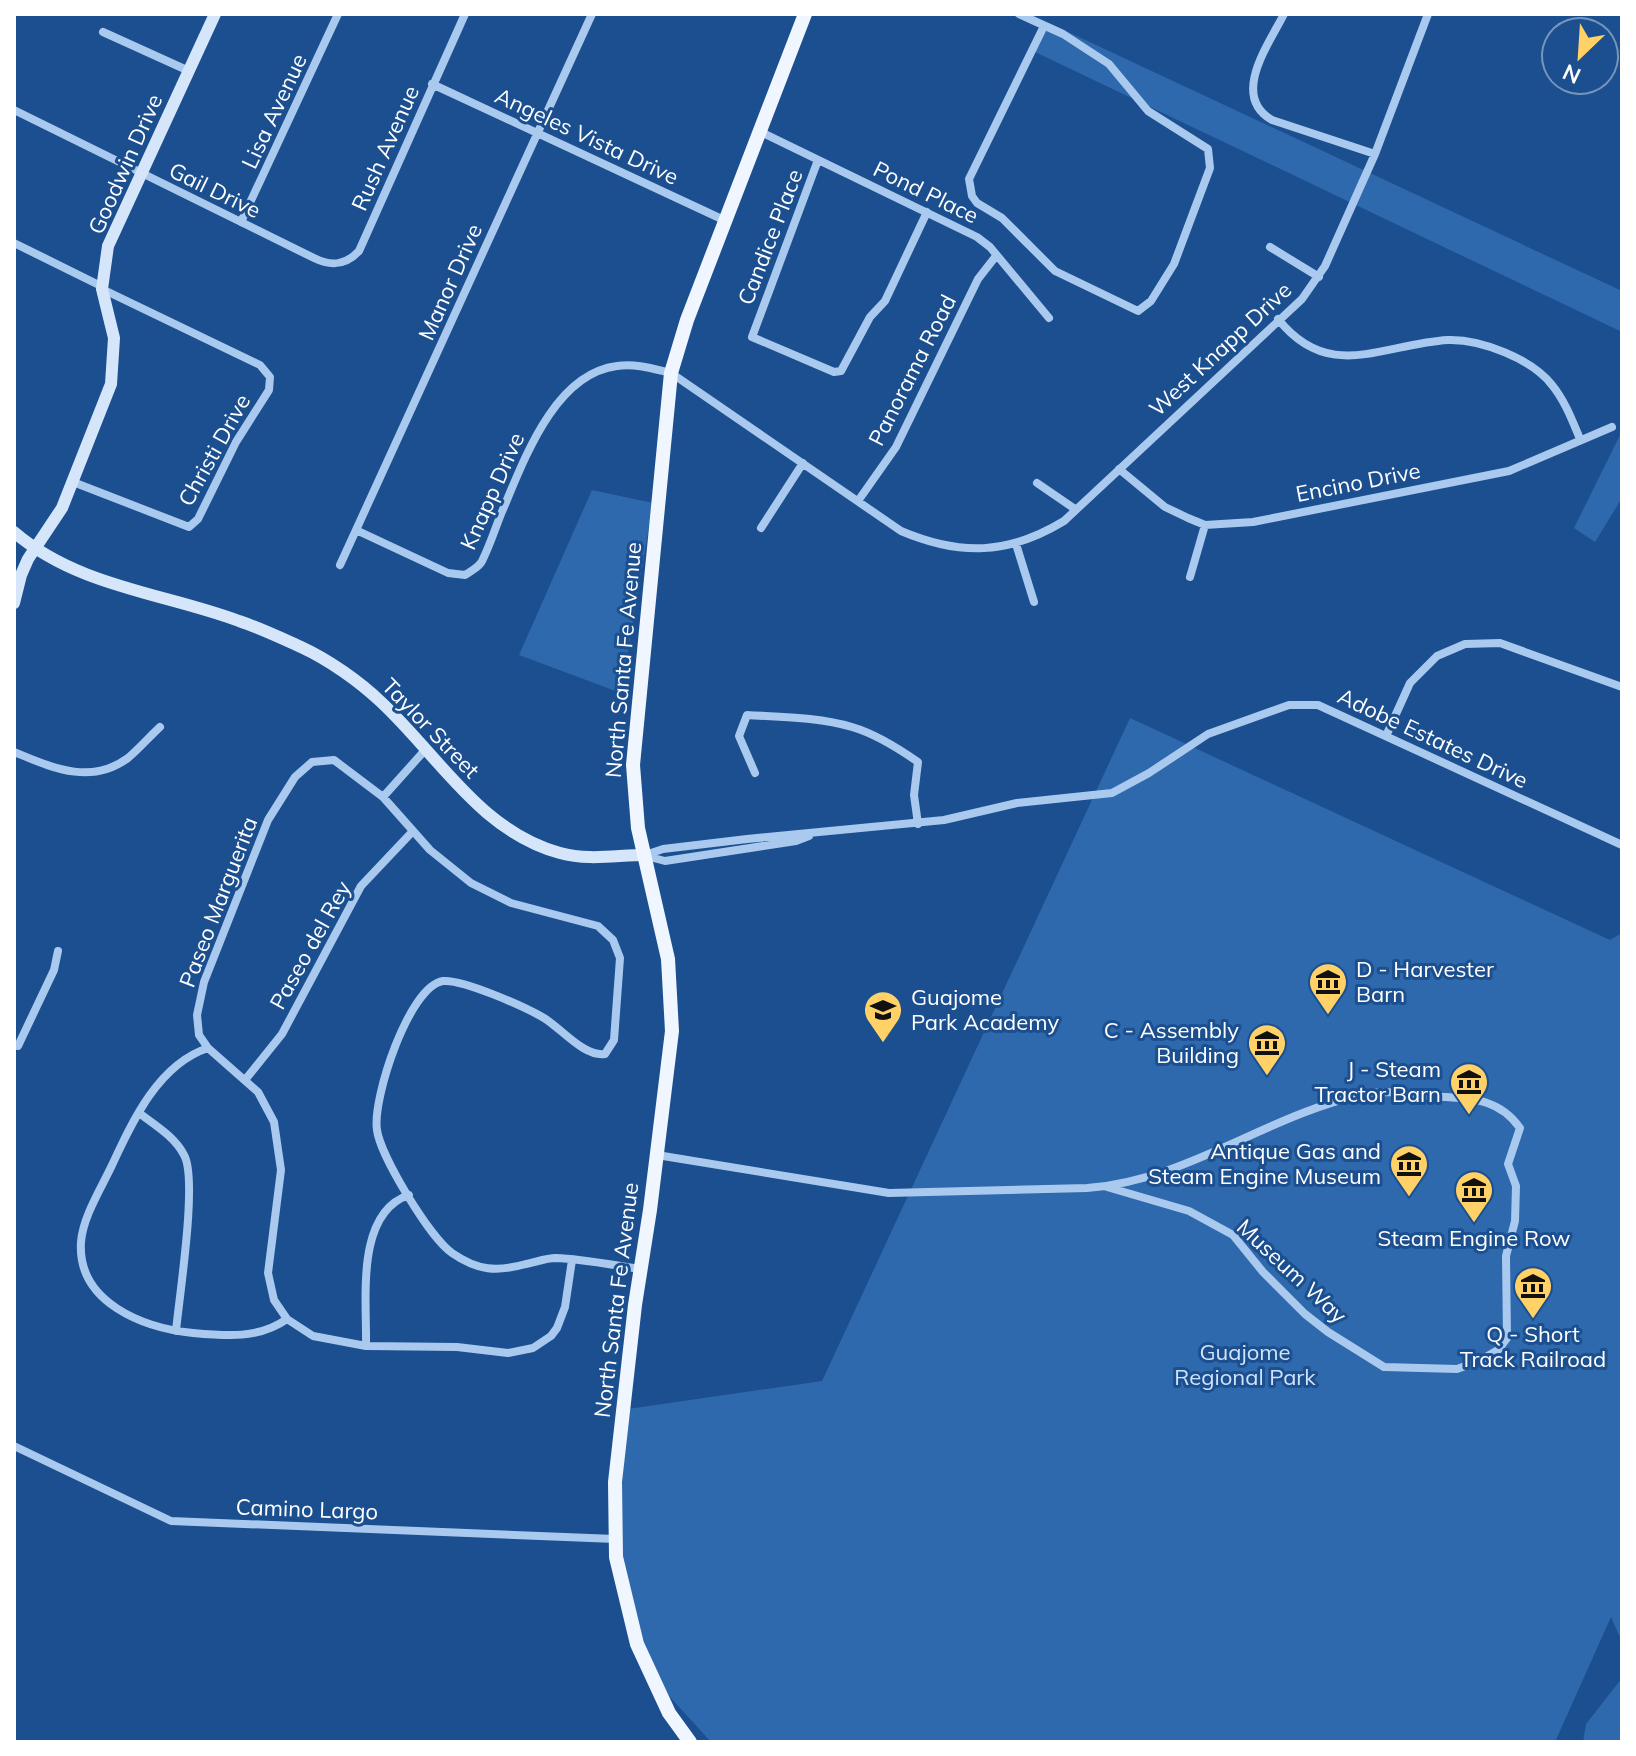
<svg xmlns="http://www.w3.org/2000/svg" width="1636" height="1756" font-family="Mulish,sans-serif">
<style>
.green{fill:#2e69ad}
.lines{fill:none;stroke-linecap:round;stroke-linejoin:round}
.street{stroke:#a9c9ee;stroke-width:8}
.secondary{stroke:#d6e6fa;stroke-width:12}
.primary{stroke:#f0f6ff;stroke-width:14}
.labels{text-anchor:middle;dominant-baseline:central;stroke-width:6;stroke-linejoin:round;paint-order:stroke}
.street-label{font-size:22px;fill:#fff;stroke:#1b4f8f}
.poi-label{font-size:22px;fill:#fff;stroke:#1b4f8f;text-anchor:end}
.park-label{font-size:22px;fill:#cfe3fa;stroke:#1b4f8f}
</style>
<rect width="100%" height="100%" fill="#1b4f8f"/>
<path class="green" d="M1049,23L1622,291V332L1035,52Z
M1622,431V498L1595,542L1574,528Z
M592,490L653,503L621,693L519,655Z
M1130,718L1610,940L1622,933V1642L1611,1617L1555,1742H711L669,1696L643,1644L624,1576L619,1522L628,1409L822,1381Z
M1622,1678V1742H1583L1586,1724Z"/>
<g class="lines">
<path class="street" d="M1019,14L1063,34L1109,64L1148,111L1208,149L1210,168L1174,264L1151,301L1138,311L1055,271L1002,218L977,203L972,196L969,179L1044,26
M1284,14C1269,44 1230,96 1272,120L1375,154
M103,32L189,71
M432,84L726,221
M14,110L314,258C332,267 346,265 359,251L465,14
M761,132L977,237L990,247L1049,318
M818,160L752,337L834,372L841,371L870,317L885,301L927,212
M241,222L338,14
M14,243L103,287
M1270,247L1319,277
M1278,319C1329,383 1382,344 1448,340C1481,339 1532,359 1552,385C1565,401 1572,420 1580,439
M1119,469L1165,507L1188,518L1205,525L1253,522L1509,471L1612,427
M73,482L189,527L198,519L236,442L269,390L270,377L260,365L102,289
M1037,483L1075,509
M858,501L896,447L978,279L996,256
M761,528L803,463
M356,530L448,573L465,575C471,571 481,566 483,559C490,545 495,529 501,514C523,463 553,374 617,366C635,363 654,369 671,373L901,531C960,556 1008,555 1064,521L1302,299L1325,266L1375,154L1428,14
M1016,544L1034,602
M340,565L592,14
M1190,577L1205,525
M1386,736L1410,683L1437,656L1465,644L1500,643L1622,687
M14,752C51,767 90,786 128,758C139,749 149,737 160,727
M755,773L739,736L747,715C781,717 820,717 852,727C876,734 898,748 918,762L914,795L918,824
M383,797L426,749
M645,855L663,849L747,839L944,820L1017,803L1112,793L1149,773L1208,734L1289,705H1318L1622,845
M646,856L665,861L796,841L809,836
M14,1045L18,1046L54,970L58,951
M208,1048C159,1064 133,1120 113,1163C102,1187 83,1216 81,1242C77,1303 144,1328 193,1333C226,1336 259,1339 287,1319
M245,1080L282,1034L361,886L413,831
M139,1113C155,1125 175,1137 184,1155C198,1179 179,1298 176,1331
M657,1155L889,1193L1087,1188C1187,1181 1268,1114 1365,1094C1386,1089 1421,1096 1444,1097C1476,1099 1500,1100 1520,1128L1508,1164L1516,1186L1515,1221L1506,1256L1507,1338L1498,1350L1479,1361L1457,1369L1384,1367L1328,1332L1305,1314L1263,1272L1233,1235L1189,1211L1107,1187
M572,1260L565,1307L557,1328L551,1336L533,1348L508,1353L457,1347L366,1346L313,1336L287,1319L274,1300L268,1273L281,1170L274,1122L258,1092L208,1048L199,1035L197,1015L204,982L268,820L295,777L312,762L334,760L383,797L430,850L471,883L511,903L598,926L613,940L620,958L614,1040L605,1054C584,1057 562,1029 544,1018C525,1007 463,979 443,981C409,986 372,1099 377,1130C380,1155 430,1238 452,1253C478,1271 497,1272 526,1264C536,1262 546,1258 556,1258C583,1259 612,1265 640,1269
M366,1346C367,1300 355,1213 409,1195
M14,1446L171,1521L615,1539"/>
<path class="secondary" d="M14,532C78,587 164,593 239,621C260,628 281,638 301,647C329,660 359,681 381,702C439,756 480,831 560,853C589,861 617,855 645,855
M14,603L21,575L28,559L62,508L111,384L114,338L102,289L108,246L215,14"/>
<path class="primary" d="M690,1742L669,1713L637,1644L616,1557L615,1482L635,1305L650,1210L672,1031L668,959L638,828L633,765L671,373L687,320L805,14"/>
</g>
<defs>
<g id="museum-pin" transform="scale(2)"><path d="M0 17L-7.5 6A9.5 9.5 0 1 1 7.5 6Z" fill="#ffd166" stroke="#1b4f8f"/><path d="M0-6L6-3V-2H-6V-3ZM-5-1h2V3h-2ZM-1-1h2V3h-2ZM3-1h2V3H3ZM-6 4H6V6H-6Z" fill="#111"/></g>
<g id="school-pin" transform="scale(2)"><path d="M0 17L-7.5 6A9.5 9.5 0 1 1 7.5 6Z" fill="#ffd166" stroke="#1b4f8f"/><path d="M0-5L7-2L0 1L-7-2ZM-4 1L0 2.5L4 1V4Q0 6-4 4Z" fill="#111"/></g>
</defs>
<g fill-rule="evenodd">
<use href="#museum-pin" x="1328" y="982"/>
<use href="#school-pin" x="883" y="1010"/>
<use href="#museum-pin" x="1267" y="1043"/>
<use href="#museum-pin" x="1469" y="1082"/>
<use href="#museum-pin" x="1409" y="1164"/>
<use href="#museum-pin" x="1474" y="1190"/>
<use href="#museum-pin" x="1533" y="1286"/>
</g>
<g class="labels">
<g class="street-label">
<text transform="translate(274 111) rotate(-65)">Lisa Avenue</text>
<text transform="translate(587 136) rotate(25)">Angeles Vista Drive</text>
<text transform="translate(385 148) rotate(-66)">Rush Avenue</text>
<text transform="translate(125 164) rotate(-66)">Goodwin Drive</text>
<text transform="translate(215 190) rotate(26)">Gail Drive</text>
<text transform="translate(926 192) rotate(26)">Pond Place</text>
<text transform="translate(770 237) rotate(-69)">Candice Place</text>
<text transform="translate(450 282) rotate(-66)">Manor Drive</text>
<text transform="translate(1220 349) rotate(-43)">West Knapp Drive</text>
<text transform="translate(912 370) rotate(-63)">Panorama Road</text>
<text transform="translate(214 450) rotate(-61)">Christi Drive</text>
<text transform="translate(1358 482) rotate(-11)">Encino Drive</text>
<text transform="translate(492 491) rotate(-66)">Knapp Drive</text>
<text transform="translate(623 660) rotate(-85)">North Santa Fe Avenue</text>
<text transform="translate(431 728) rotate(46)">Taylor Street</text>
<text transform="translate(1433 738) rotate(25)">Adobe Estates Drive</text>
<text transform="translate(218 902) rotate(-69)">Paseo Marguerita</text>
<text transform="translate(310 945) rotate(-61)">Paseo del Rey</text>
<text transform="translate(1292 1271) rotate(43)">Museum Way</text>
<text transform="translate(616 1300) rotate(-83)">North Santa Fe Avenue</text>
<text transform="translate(307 1509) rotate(2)">Camino Largo</text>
</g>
<g class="poi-label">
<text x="1356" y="969" text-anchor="start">D - Harvester<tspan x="1356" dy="25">Barn</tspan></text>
<text x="911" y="997" text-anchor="start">Guajome<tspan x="911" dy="25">Park Academy</tspan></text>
<text x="1239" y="1030">C - Assembly<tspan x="1239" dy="25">Building</tspan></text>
<text x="1441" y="1069">J - Steam<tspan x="1441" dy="25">Tractor Barn</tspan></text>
<text x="1381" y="1151">Antique Gas and<tspan x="1381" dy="25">Steam Engine Museum</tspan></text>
<text x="1474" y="1238" text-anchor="middle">Steam Engine Row</text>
<text x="1533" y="1334" text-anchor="middle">Q - Short<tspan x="1533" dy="25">Track Railroad</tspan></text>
</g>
<g class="park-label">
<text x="1245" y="1352">Guajome<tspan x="1245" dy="25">Regional Park</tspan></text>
</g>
</g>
<rect width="1636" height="1756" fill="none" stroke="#ffffff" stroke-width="32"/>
<g transform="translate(1580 56) rotate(205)"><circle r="38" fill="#1b4f8f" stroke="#7695bc" stroke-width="2"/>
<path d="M0-6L14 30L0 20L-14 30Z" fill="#ffd166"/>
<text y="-12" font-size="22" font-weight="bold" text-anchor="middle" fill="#ffffff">N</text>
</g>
</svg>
